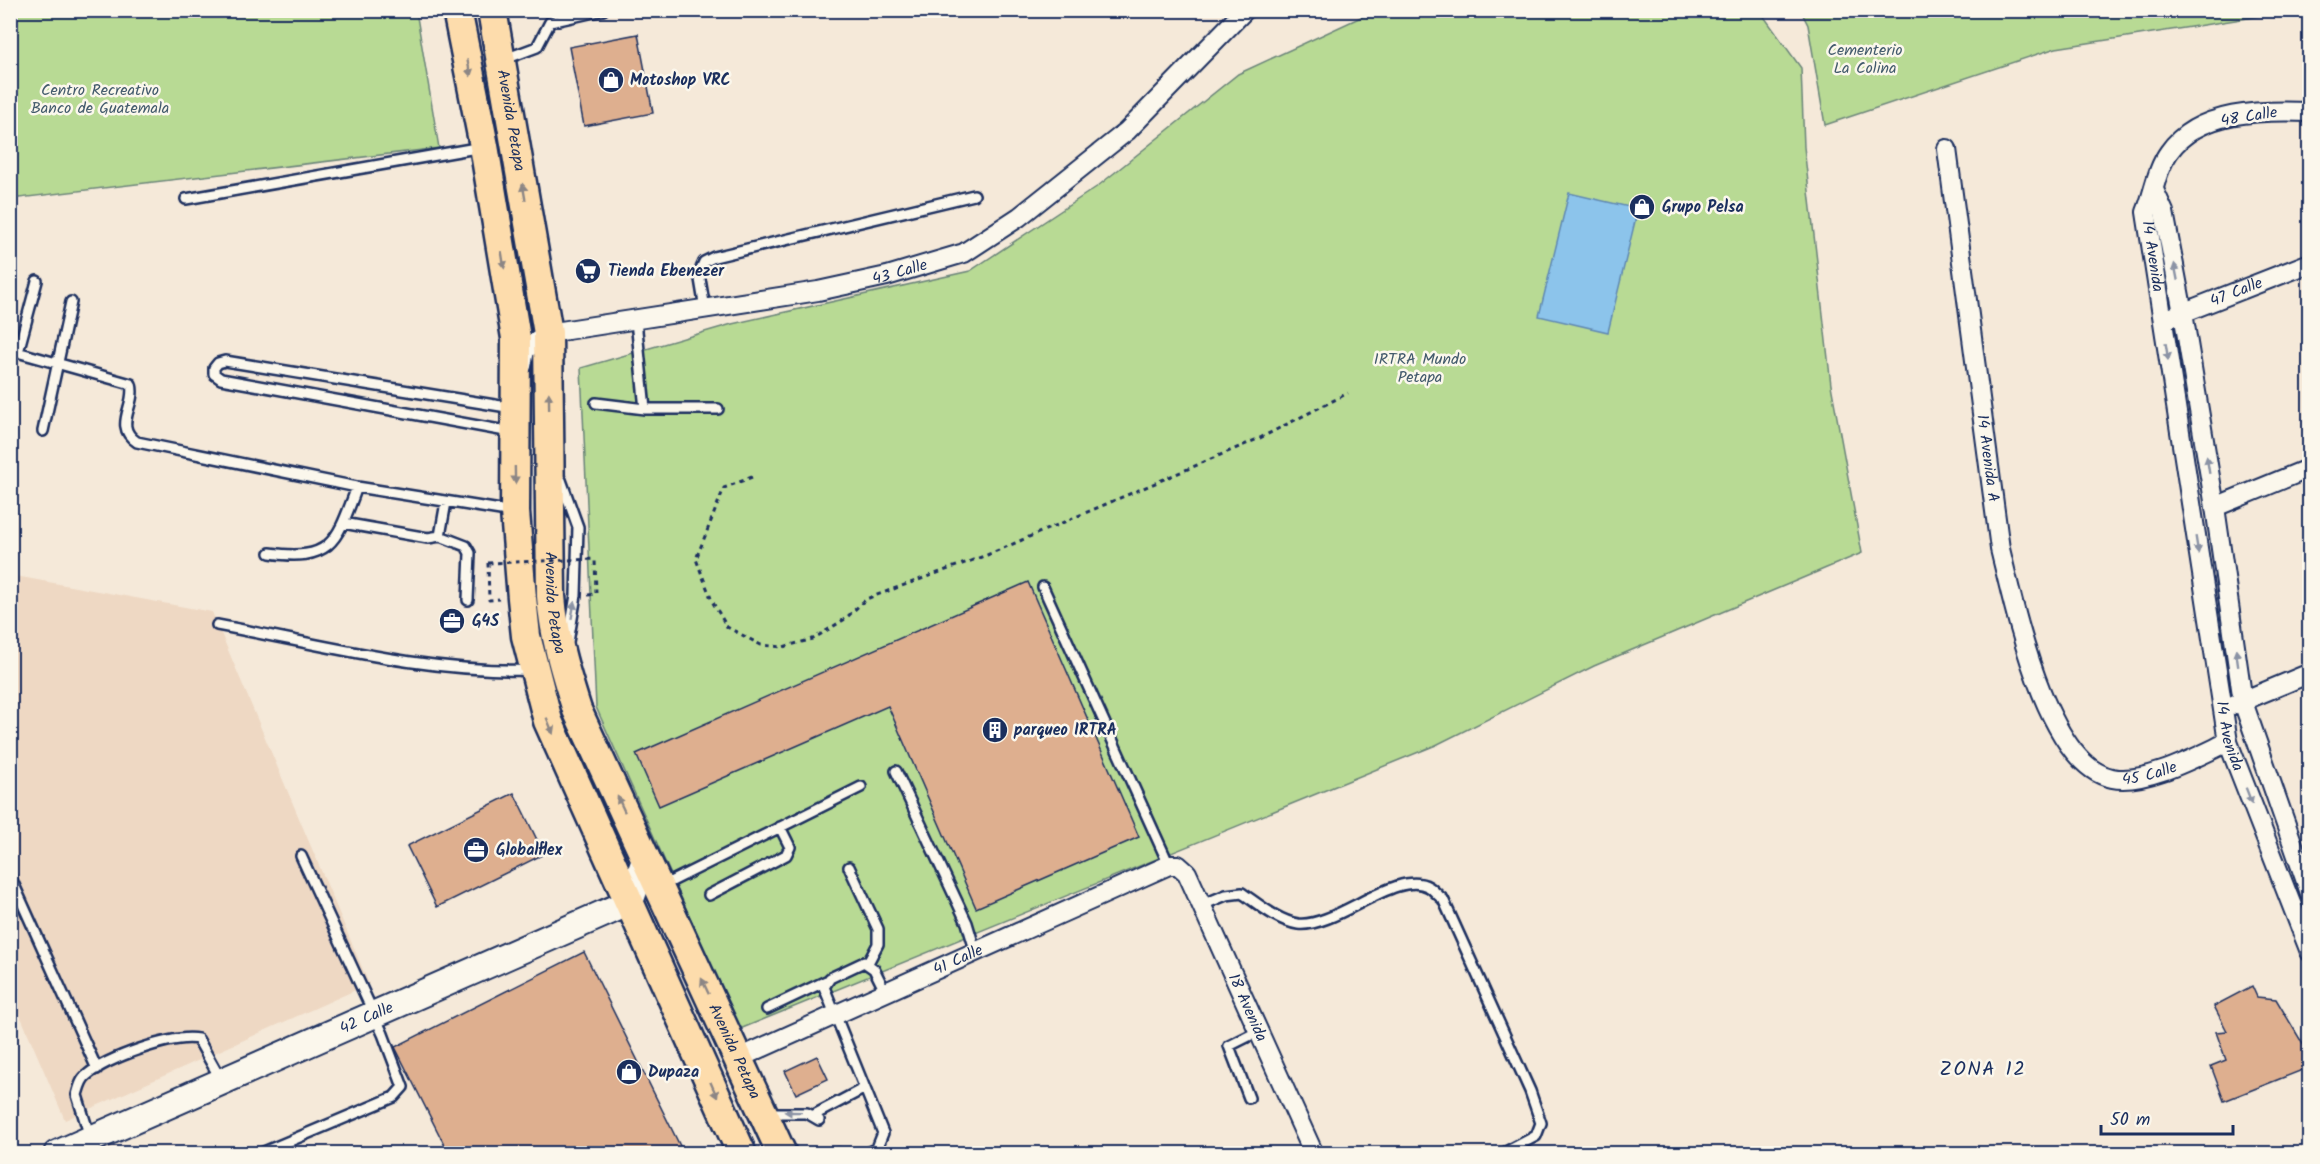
<svg xmlns="http://www.w3.org/2000/svg" width="2320" height="1164" font-family="Kalam,sans-serif">
<style>
.built{fill:#eed8c3}
.green{fill:#b8da94;stroke:#6a8479;stroke-width:1.5}
.water{fill:#8cc4eb;stroke:#5f88b3;stroke-width:1.5}
.building{fill:#deaf8f;stroke:#1b2f5e;stroke-width:1.5}
.lines{fill:none;stroke-linecap:round;stroke-linejoin:round}
.lane-casing{stroke:#1b2f5e;stroke-width:14}
.street-casing{stroke:#1b2f5e;stroke-width:22}
.secondary-casing{stroke:#1b2f5e;stroke-width:30}
.primary-casing{stroke:#1b2f5e;stroke-width:33}
.path{stroke:#1b2f5e;stroke-width:3;stroke-dasharray:4.5 4.5;stroke-linecap:butt}
.lane{stroke:#fbf7ec;stroke-width:9}
.street{stroke:#fbf7ec;stroke-width:18}
.secondary{stroke:#fbf7ec;stroke-width:26}
.primary{stroke:#fddcac;stroke-width:28}
.path-bridge{stroke:#1b2f5e;stroke-width:3;stroke-dasharray:4.5 4.5;stroke-linecap:butt}
.oneway{fill:#8c8685}
.oneway2{fill:#8b93a5}
.labels{text-anchor:middle;dominant-baseline:central;stroke-width:5;stroke-linejoin:round;paint-order:stroke}
.park-label{font-size:16px;fill:#425a6c;stroke:#fbf7ec}
.poi-label{font-size:16px;font-weight:bold;fill:#1b2f5e;stroke:#fbf7ec;text-anchor:start}
.street-label{font-size:16px;fill:#1b2f5e;stroke:#fbf7ec}
.quarter-label{font-size:20px;letter-spacing:1.5px;fill:#1b2f5e;stroke:#fbf7ec}
</style>
<rect width="100%" height="100%" fill="#f5e9d9"/>
<filter id="ink" filterUnits="userSpaceOnUse"><feTurbulence type="fractalNoise" baseFrequency=".0167" numOctaves="2"/><feDisplacementMap in="SourceGraphic" scale="12" xChannelSelector="R" yChannelSelector="G"/><feConvolveMatrix kernelMatrix="1 2 1 2 8 2 1 2 1" color-interpolation-filters="sRGB"/></filter>
<g filter="url(#ink)">
<path class="built" d="M10,575L212,612L369,984L65,1120L11,994Z"/>
<path class="green" d="M10,11H416L439,148L11,199Z
M1374,11H1760L1801,68L1804,147L1831,385L1862,553L1594,666L1436,745L740,1029L596,707L581,368L732,324L970,271L1098,186L1238,74Z
M1801,11H2293L2056,48L1825,125L1808,25Z"/>
<path class="water" d="M1569,193L1638,209L1608,332L1539,316Z"/>
<path class="building" d="M638,34L653,113L584,126L569,47Z
M1028,582L1139,837L976,908L888,706L659,806L636,754Z
M514,793L544,854L437,907L407,846Z
M584,952L684,1154H449L395,1047Z
M2252,986L2257,997L2276,999L2310,1056V1067L2224,1101L2211,1066L2226,1060L2216,1032L2227,1031L2214,1006Z
M817,1056L828,1079L796,1094L785,1071Z"/>
<g class="lines">
<g class="lane-casing">
<path id="lane" d="M505,59L537,47L550,22L603,10
M186,199L482,147
M705,309L699,273L704,262L714,257L974,195
M636,321L645,409H718
M10,350L131,384C137,406 112,425 137,442L357,487L513,512
M18,352L37,281
M596,403L645,409
M43,431L71,302
M511,432L221,379L214,374V368L218,363L225,361L513,408
M561,480L578,527L576,595L568,642
M446,502L440,536L466,546L470,553L468,600
M343,523L428,538L440,536
M270,553C333,562 337,540 357,487
M1043,587L1169,865
M217,625C320,644 425,673 531,670
M896,771L967,923L976,953
M849,867L878,929V944L868,963
M10,876L97,1069
M662,886L861,787
M709,895L786,855L790,847L780,827
M1202,905L1226,895L1242,893C1258,904 1278,921 1298,924C1336,928 1397,868 1429,887C1434,890 1438,896 1443,899L1530,1091L1541,1123L1536,1136L1502,1154
M767,1009L826,981
M1249,1098L1229,1046L1259,1031
M767,1113H807L819,1120
M814,1115L865,1088
M90,1137L77,1095C79,1088 81,1079 87,1075C107,1058 173,1034 198,1039L221,1080
M838,1153V1154
M259,1154L394,1097L403,1087L383,1034L301,856
M865,1154L877,1148L883,1133L824,987L830,978L864,962L874,969L886,993"/>
</g>
<g class="street-casing">
<g id="street">
<path id="s1" d="M2310,112C2263,110 2198,110 2169,152C2156,170 2154,193 2146,212L2228,742L2310,952"/>
<path id="s2" d="M1947,149L2000,549C2014,605 2046,765 2112,778C2145,785 2198,756 2228,742"/>
<path d="M2155,192L2164,212L2183,313L2215,507L2243,702L2310,893"/>
<path id="s3" d="M2172,317L2310,263"/>
<path id="s4" d="M522,366L525,350L548,333L818,291L887,276L964,253L1019,217L1127,131L1245,10"/>
<path d="M2215,507L2310,468"/>
<path d="M2233,705L2310,673"/>
<path id="s5" d="M739,1058L1169,865H1178L1187,873L1314,1154"/>
</g>
</g>
<g class="secondary-casing">
<g id="secondary">
<path id="s6" d="M57,1154L630,902L646,857"/>
</g>
</g>
<g class="primary-casing">
<g id="primary">
<path d="M457,10L484,146L516,338L515,512L522,598L526,636L548,721L742,1154"/>
<path id="s7" d="M492,10L548,333L551,596C554,636 565,672 577,710L782,1154"/>
</g>
</g>
<path class="path" d="M752,477L724,488L696,559L712,601L727,627L761,645L783,647L813,639L845,619L866,599L987,555L1260,438L1348,393
M488,563L489,600L499,599
M588,595L596,594L595,559"/>
<use href="#lane" class="lane"/>
<use href="#street" class="street"/>
<use href="#secondary" class="secondary"/>
<use href="#primary" class="primary"/>
<path class="path-bridge" d="M488,563L595,559"/>
</g>
<defs><path id="oneway-solid" d="M-6-.8H1V-3.2L6.5 0L1 3.2V.8H-6Z" transform="scale(1.5)"/></defs>
<g class="oneway">
<use href="#oneway-solid" transform="translate(469 68) rotate(79)"/>
<use href="#oneway-solid" transform="translate(524 192) rotate(-100)"/>
<use href="#oneway-solid" transform="translate(503 260) rotate(81)"/>
<use href="#oneway-solid" transform="translate(549 401) rotate(-91)"/>
<use href="#oneway-solid" transform="translate(515 475) rotate(89)"/>
<use href="#oneway-solid" transform="translate(550 726) rotate(68)"/>
<use href="#oneway-solid" transform="translate(621 804) rotate(-115)"/>
<use href="#oneway-solid" transform="translate(705 986) rotate(-115)"/>
<use href="#oneway-solid" transform="translate(714 1090) rotate(66)"/>
</g>
<g class="oneway2">
<use href="#oneway-solid" transform="translate(2176 272) rotate(-101)"/>
<use href="#oneway-solid" transform="translate(2167 352) rotate(81)"/>
<use href="#oneway-solid" transform="translate(2208 465) rotate(-99)"/>
<use href="#oneway-solid" transform="translate(2197 545) rotate(81)"/>
<use href="#oneway-solid" transform="translate(573 610) rotate(-80)"/>
<use href="#oneway-solid" transform="translate(2237 658) rotate(-98)"/>
<use href="#oneway-solid" transform="translate(2249 796) rotate(69)"/>
<use href="#oneway-solid" transform="translate(793 1112) rotate(-179)"/>
</g>
</g>
<defs>
<g id="shop-disc" transform="scale(1.35)"><circle r="9.5" fill="#1b2f5e" stroke="#fbf7ec"/><path d="M-5-2.5h2.3a2.7 3.5 0 0 1 5.4 0H5L5.5 6h-11ZM-1.5-2.5h3a1.5 2.3 0 0 0-3 0Z" fill="#fff"/></g>
<g id="supermarket-disc" transform="scale(1.35)"><circle r="9.5" fill="#1b2f5e" stroke="#fbf7ec"/><path d="M-6-5.5h2.5l.6 2H6L4.5 2H-2.5L-4.4-4H-6ZM-1.5 3.2a1.3 1.3 0 1 0 .1 0ZM3 3.2a1.3 1.3 0 1 0 .1 0Z" fill="#fff"/></g>
<g id="office-disc" transform="scale(1.35)"><circle r="9.5" fill="#1b2f5e" stroke="#fbf7ec"/><path d="M-6-3h4V-5.5h4V-3h4V5H-6ZM-1-4.5V-3h2v-1.5ZM-6 0V1H6V0Z" fill="#fff"/></g>
<g id="building-disc" transform="scale(1.35)"><circle r="9.5" fill="#1b2f5e" stroke="#fbf7ec"/><path d="M-4-6H4V6H1V3H-1V6H-4ZM-2.5-4.3h1.7v1.8h-1.7ZM.8-4.3h1.7v1.8H.8ZM-2.5-1h1.7V.8h-1.7ZM.8-1h1.7V.8H.8Z" fill="#fff"/></g>
</defs>
<g fill-rule="evenodd">
<use href="#shop-disc" x="611" y="80"/>
<use href="#shop-disc" x="1642" y="207"/>
<use href="#supermarket-disc" x="588" y="271"/>
<use href="#office-disc" x="452" y="621"/>
<use href="#building-disc" x="995" y="730"/>
<use href="#office-disc" x="476" y="850"/>
<use href="#shop-disc" x="629" y="1072"/>
</g>
<g class="labels">
<g class="park-label">
<text x="1865" y="50">Cementerio<tspan x="1865" dy="18">La Colina</tspan></text>
<text x="100" y="90">Centro Recreativo<tspan x="100" dy="18">Banco de Guatemala</tspan></text>
<text x="1420" y="359">IRTRA Mundo<tspan x="1420" dy="18">Petapa</tspan></text>
</g>
<g class="poi-label">
<text x="630" y="80">Motoshop VRC</text>
<text x="1662" y="207">Grupo Pelsa</text>
<text x="608" y="271">Tienda Ebenezer</text>
<text x="472" y="621">G4S</text>
<text x="1014" y="730">parqueo IRTRA</text>
<text x="496" y="850">Globalflex</text>
<text x="648" y="1072">Dupaza</text>
</g>
<g class="street-label">
<text transform="translate(2249 117) rotate(-9)">48 Calle</text>
<text stroke="none"><textPath href="#s7" startOffset="112">Avenida Petapa</textPath></text>
<text stroke="none"><textPath href="#s1" startOffset="262">14 Avenida</textPath></text>
<text stroke="none"><textPath href="#s4" startOffset="402">43 Calle</textPath></text>
<text stroke="none"><textPath href="#s3" startOffset="69">47 Calle</textPath></text>
<text stroke="none"><textPath href="#s2" startOffset="312">14 Avenida A</textPath></text>
<text stroke="none"><textPath href="#s7" startOffset="598">Avenida Petapa</textPath></text>
<text stroke="none"><textPath href="#s1" startOffset="748">14 Avenida</textPath></text>
<text stroke="none"><textPath href="#s2" startOffset="706">45 Calle</textPath></text>
<text stroke="none"><textPath href="#s5" startOffset="240">41 Calle</textPath></text>
<text stroke="none"><textPath href="#s5" startOffset="640">18 Avenida</textPath></text>
<text stroke="none"><textPath href="#s6" startOffset="338">42 Calle</textPath></text>
<text stroke="none"><textPath href="#s7" startOffset="1084">Avenida Petapa</textPath></text>
</g>
<g class="quarter-label">
<text x="1983" y="1070">ZONA 12</text>
</g>
</g>
<rect width="2320" height="1164" fill="none" stroke="#fbf7ec" stroke-width="36"/>
<rect x="18" y="18" width="2284" height="1128" fill="none" stroke="#1b2f5e" stroke-width="2" filter="url(#ink)"/>
<path d="M2101 1125v9h132v-9" fill="none" stroke="#1b2f5e" stroke-width="3"/>
<text x="2110" y="1125" font-size="18" fill="#1b2f5e" stroke="#fbf7ec" stroke-width="4.5" paint-order="stroke">50 m</text>
</svg>
